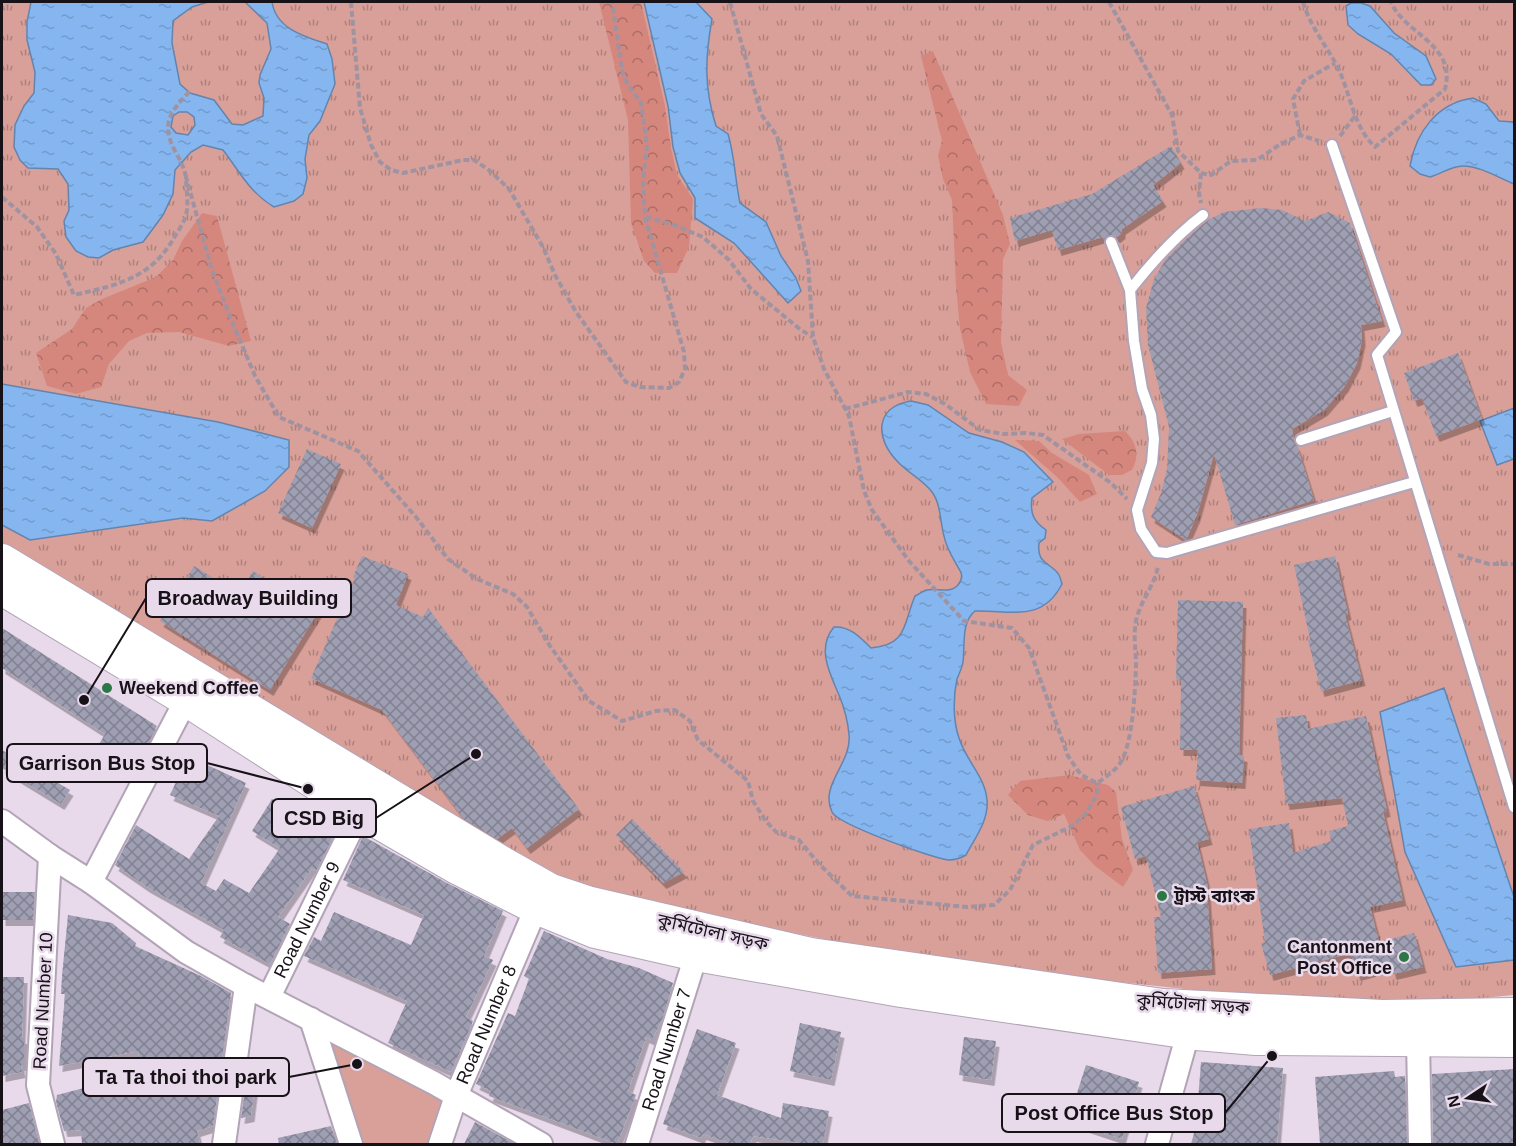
<svg xmlns="http://www.w3.org/2000/svg" width="1516" height="1146" font-family="Arial,'Noto Sans Bengali',sans-serif">
<style>
.grass{fill:url(#grass-tufts)}
.forest{fill:url(#forest-crowns)}
.green{fill:#d9a099}
.water{fill:url(#water-ripples);stroke:#6484ae;stroke-width:1.5;fill-rule:evenodd}
.building{fill:url(#building-cross-hatch);filter:url(#shadow)}
.lines{fill:none;stroke-linecap:round;stroke-linejoin:round}
.lane-casing{stroke:#b2a4b6;stroke-width:14}
.street-casing{stroke:#b2a4b6;stroke-width:26}
.secondary-casing{stroke:#b2a4b6;stroke-width:34}
.path{stroke:#9f93a1;stroke-width:4;stroke-dasharray:6 3;stroke-linecap:butt}
.lane{stroke:#fff;stroke-width:10}
.street{stroke:#fff;stroke-width:22}
.secondary{stroke:#fff;stroke-width:32}
.poi-dot{fill:#2c7746;stroke:#e8d9eb;stroke-width:2}
.labels{text-anchor:middle;dominant-baseline:central;stroke-width:5;stroke-linejoin:round;paint-order:stroke}
.poi-label{font-size:18px;font-weight:bold;fill:#171118;stroke:#e8d9eb;text-anchor:start}
.street-label{font-size:18px;fill:#171118;stroke:#e8d9eb}
.leader{fill:none;stroke:#171118;stroke-width:2}
.callout-dot{fill:#171118;stroke:#e8d9eb;stroke-width:2}
.callout{fill:#e8d9eb;stroke:#171118;stroke-width:2}
.callout-label{font-size:20px;text-anchor:middle;font-weight:bold;fill:#171118}
</style>
<defs>
<pattern id="grass-tufts" width="24" height="20" patternUnits="userSpaceOnUse" patternTransform="scale(1.5)"><rect width="24" height="20" fill="#d9a099"/><path d="M3 7l-1-3M5 7V3M7 7l1-3M15 17l-1-3M17 17v-4M19 17l1-3" fill="none" stroke="#af817c"/></pattern>
<pattern id="forest-crowns" width="20" height="18" patternUnits="userSpaceOnUse" patternTransform="scale(1.5)"><rect width="20" height="18" fill="#d5877e"/><path d="M2 6a3 3 0 1 1 6 0M12 15a3 3 0 1 1 6 0" fill="none" stroke="#ac6d66"/></pattern>
<pattern id="water-ripples" width="26" height="14" patternUnits="userSpaceOnUse" patternTransform="scale(1.5)"><rect width="26" height="14" fill="#85b6ef"/><path d="M2 4q2-2 4 0t4 0M15 11q2-2 4 0t4 0" fill="none" stroke="#729bcc"/></pattern>
<pattern id="building-cross-hatch" width="8" height="8" patternUnits="userSpaceOnUse" patternTransform="scale(1.5)"><rect width="8" height="8" fill="#9f9fb4"/><path d="M0 0l8 8M0 8l8-8" fill="none" stroke="#818091"/></pattern>
<filter id="shadow"><feDropShadow dx="3.5" dy="6" stdDeviation="0" flood-color="#0004"/></filter>
</defs>
<rect width="100%" height="100%" fill="#e8d9eb"/>
<path class="grass" d="M2,2H1514V995L1367,1009L937,962L581,890L2,554Z"/>
<path class="forest" d="M599,2H641L665,106L671,148L677,175L693,199L689,247L677,273H655L644,261L631,223L628,120Z
M933,51L1003,215L1010,244L1003,259L1001,342L1008,375L1027,390L1019,406L986,404L970,372L960,329L956,286L952,200L943,179L938,156L942,141L921,56Z
M202,213L217,216L251,341L229,346L179,332L147,333L129,341L109,364L101,387L76,394L47,386L36,353L72,329L86,308L102,299L156,277L173,260L182,241Z
M1125,431C1137,443 1140,455 1132,470L1122,475H1109L1062,439L1079,434Z
M1015,440L1039,441L1052,453L1089,475L1097,494L1080,502L1057,477Z
M1069,775L1108,785L1116,792L1122,839L1133,870L1123,887L1095,866L1080,850L1064,814L1047,821L1028,815L1008,795L1020,781Z"/>
<path class="green" d="M319,1030L448,1098L434,1144H356Z"/>
<path class="water" d="M31,2H208L192,7L173,21L172,43L180,84L190,93L214,100L232,124L243,125L263,116L264,98L259,83L260,75L271,49L267,23L245,2H272C276,29 305,37 327,44L332,59L335,84L320,121L309,135L305,159L307,178L303,194L294,201L274,207C249,192 240,172 223,150L203,145L191,152L175,170L173,194L163,215L143,242L113,250L99,258L88,257L76,251L66,237L64,221L69,210L68,184L58,169L28,168L20,160L14,147L15,125L24,106L34,93L35,72L27,40V22ZM179,112H187L194,117L195,125L188,135L176,133L171,127L173,116Z
M644,2H696L712,19C705,58 704,88 716,126L728,134C735,157 735,180 740,203L766,222L781,256L796,278L801,291L788,303L734,243L695,218V198L680,173L673,147L668,106Z
M1351,3H1361L1370,6L1394,33L1426,56L1436,79L1431,85H1421L1391,54L1358,34L1348,25L1346,6Z
M1473,98L1486,104L1499,121L1514,122V184C1499,178 1480,166 1463,166C1451,166 1441,174 1430,177L1420,174L1410,166C1416,132 1437,103 1473,98Z
M2,384L218,422L289,440V467L265,491L212,521L183,518L30,540L2,525Z
M911,401L928,405L969,433L1002,442L1024,452L1053,482L1032,498C1030,513 1033,521 1046,530L1045,538L1039,543C1037,561 1045,561 1056,571C1059,573 1061,580 1062,584C1042,623 1011,610 975,611C961,622 965,646 963,662C962,668 959,674 957,679C953,697 953,721 959,738C966,761 985,776 987,800C989,820 975,838 966,855C961,858 955,860 949,860C934,859 837,824 832,812C819,785 852,763 849,735C848,722 844,707 839,695C830,674 816,648 834,627C850,626 860,637 871,648C908,645 903,624 915,596C919,594 923,591 927,590C937,588 950,594 958,585C962,580 963,574 959,569C953,558 946,548 944,536C940,522 941,504 932,492C923,480 908,473 898,462C875,439 874,407 911,401Z
M1514,408V459L1497,465L1480,421Z
M1444,688L1514,897V960L1456,967L1405,852L1380,712Z"/>
<path class="building" d="M1171,146L1181,163L1153,185L1163,201L1122,229V233L1117,237L1109,235L1104,240L1103,237L1058,250L1052,230L1015,241L1010,218L1092,194Z
M1261,208L1282,210L1305,221L1328,212L1350,223L1382,321L1361,325L1362,340L1357,363L1345,386L1324,410L1292,429L1294,442L1297,446L1314,500L1235,525L1214,454L1197,515L1186,540L1151,517L1161,493L1167,469L1169,427L1148,345L1146,308L1154,279L1166,259L1188,237L1208,220L1224,212Z
M1458,353L1482,419L1436,436L1422,398L1414,401L1404,373Z
M307,449L341,464L312,528L278,513Z
M362,556L408,574L396,605L423,617L428,608L579,809L527,848L512,828L497,839L463,818L382,710L311,678L355,578L353,577Z
M1335,556L1348,614L1345,615L1362,680L1321,691L1308,640L1310,639L1294,565Z
M194,566L239,594L253,571L318,612L270,690L160,621Z
M1178,600L1243,602L1239,755L1244,756L1242,783L1196,780L1198,750H1180L1181,680L1176,679Z
M2,628L157,726L135,769L98,746L105,734L2,668Z
M1306,715L1308,729L1366,716L1387,811L1383,812L1403,900L1370,907L1379,942L1414,933L1423,967L1393,974L1391,966L1357,975L1351,953L1270,975L1261,943L1265,942L1249,829L1289,823L1293,853L1331,841L1329,831L1348,826L1342,798L1286,804L1276,718Z
M2,750L70,790L61,804L2,768Z
M188,756L246,783L201,883L216,891L224,879L249,893L280,848L252,831L272,799L333,837L316,871L312,868L278,917L290,924L270,964L220,937L224,930L147,887L115,865L136,825L189,859L219,816L170,795Z
M1194,786L1209,839L1197,842L1208,888L1207,889L1212,969L1158,973L1154,917H1161L1146,856L1135,859L1121,807Z
M632,819L684,872L663,883L616,835Z
M363,836L447,883L503,911L484,956L493,960L466,1017L473,1021L451,1072L388,1043L407,1001L304,956L314,937L321,941L334,912L411,945L424,915L343,880Z
M2,892H35L33,920H2Z
M68,915L112,923L136,943L135,946L201,976L231,993L213,1126L197,1131L200,1144H82L81,1130L64,1131L56,1102L57,1095L142,1073L138,1051L59,1066L65,994H61L62,976Z
M544,931L607,959L639,968L673,983L663,1017L652,1040L646,1037L628,1091L636,1095L617,1144L489,1096L491,1091L476,1084L508,1013L515,1016L529,979L524,976Z
M2,977H24L22,1038H24V1065H21L22,1072L2,1076Z
M800,1023L841,1032L831,1080L790,1071Z
M697,1029L736,1043L717,1095L781,1118L783,1103L829,1111L823,1144H807L753,1136L750,1144H732L703,1134L701,1138L663,1124Z
M964,1037L996,1041L991,1080L959,1075Z
M1201,1062L1283,1068L1277,1144H1191L1196,1126Z
M1086,1065L1139,1082L1122,1139L1068,1121Z
M248,1067L257,1068L251,1116L241,1118Z
M1515,1069V1144H1433L1432,1074Z
M1394,1071L1395,1077L1405,1076L1407,1144H1320L1315,1077Z
M29,1103L39,1144H2V1110Z
M475,1122L515,1144H464Z
M331,1126L337,1144H279L278,1138Z"/>
<g class="lines">
<g class="lane-casing">
<path id="lane" d="M1332,145L1396,332L1377,355L1514,807
M1203,215C1175,236 1152,262 1130,290L1134,341L1142,389L1151,415L1154,439L1152,463L1137,510L1141,529L1156,552L1167,553L1414,482
M1111,242L1130,290
M1301,440L1393,411"/>
</g>
<g class="street-casing">
<g id="street">
<path d="M2,821L50,856L91,882L186,952L246,986L434,1083L541,1144"/>
<path d="M50,856L38,1085L53,1144"/>
<path d="M91,882L186,700"/>
<path id="s1" d="M269,997L360,812"/>
<path d="M311,1019L351,1144"/>
<path d="M1418,1040L1420,1144"/>
<path d="M224,1144L246,986"/>
<path id="s2" d="M440,1144L456,1096L536,908"/>
<path id="s3" d="M637,1144L696,955"/>
<path d="M1157,1144L1188,1033"/>
</g>
</g>
<g class="secondary-casing">
<path id="secondary" d="M2,560L503,863L551,890L587,902L811,954L1163,1005L1382,1016L1514,1014
M2,589L186,700L360,812L455,867L536,908L595,932L696,955L901,991L1197,1034L1256,1039L1514,1041"/>
</g>
<path class="path" d="M351,2L360,108L371,145L380,162L391,170L403,173L463,160H474L489,170L509,189L543,247L555,275L576,312L626,382L640,387L669,388L679,382L685,369L684,352L645,217L643,181L647,146L641,103L627,83L622,70L612,2
M730,2L761,114L777,136L808,261L813,337L824,369L849,416L864,491L872,510L909,561L964,621L1012,628L1029,648L1068,756L1081,775L1097,783C1106,777 1118,769 1123,758C1133,736 1135,691 1136,667C1136,651 1133,636 1136,621C1140,601 1155,585 1158,566
M1109,2L1172,115L1178,151L1201,173L1199,194L1201,203
M1303,2C1310,26 1326,45 1338,68C1351,95 1353,126 1375,147L1445,89C1457,44 1404,34 1391,2
M1300,135L1293,99L1304,81L1335,63
M1340,136L1355,116
M1201,173L1211,175L1231,161L1257,160L1279,145L1300,135L1319,141
M186,177C184,167 180,160 175,151C160,123 171,111 191,90
M2,197L37,227L56,254L74,295C118,285 152,278 175,236C179,230 184,222 186,215C189,204 186,189 186,177L212,270L231,319L255,376L279,417L358,451L416,517L448,559L477,579L513,594L527,607L550,646L589,701L622,721L656,711L675,710L690,721L698,740L748,781L753,801L765,820L776,832L799,840L819,864L852,896L967,907L994,905L1010,890L1033,845L1072,826L1085,815L1097,795V783
M646,217L674,225L703,237L729,260L751,289L801,330L813,337
M845,409L908,392L926,394L945,404L980,430L1003,434L1026,433L1043,435L1111,483L1127,499
M1458,555L1489,564H1514"/>
<use href="#lane" class="lane"/>
<use href="#street" class="street"/>
<use href="#secondary" class="secondary"/>
</g>
<g class="poi-dot">
<circle cx="107" cy="688" r="6"/>
<circle cx="1162" cy="896" r="6"/>
<circle cx="1404" cy="957" r="6"/>
</g>
<g class="labels">
<g class="poi-label">
<text x="119" y="688">Weekend Coffee</text>
<text x="1174" y="896">ট্রাস্ট ব্যাংক</text>
<text x="1392" y="947" text-anchor="end">Cantonment<tspan x="1392" dy="21">Post Office</tspan></text>
</g>
<g class="street-label">
<text stroke="none"><textPath href="#s1" startOffset="86">Road Number 9</textPath></text>
<text transform="translate(713 932) rotate(13)">কুর্মিটোলা সড়ক</text>
<text transform="translate(43 1001) rotate(-87)">Road Number 10</text>
<text transform="translate(1193 1004) rotate(4)">কুর্মিটোলা সড়ক</text>
<text stroke="none"><textPath href="#s2" startOffset="128">Road Number 8</textPath></text>
<text stroke="none"><textPath href="#s3" startOffset="99">Road Number 7</textPath></text>
</g>
</g>
<path class="leader" d="M84 700L146 598M308 789L207 763M476 754L376 818M357 1064L289 1077M1272 1056L1225 1113"/>
<g class="callout-dot">
<circle cx="84" cy="700" r="6"/>
<circle cx="308" cy="789" r="6"/>
<circle cx="476" cy="754" r="6"/>
<circle cx="357" cy="1064" r="6"/>
<circle cx="1272" cy="1056" r="6"/>
</g>
<g class="callout">
<rect x="146" y="579" width="205" height="38" rx="6"/>
<rect x="7" y="744" width="200" height="38" rx="6"/>
<rect x="272" y="799" width="104" height="38" rx="6"/>
<rect x="83" y="1058" width="206" height="38" rx="6"/>
<rect x="1002" y="1094" width="223" height="38" rx="6"/>
</g>
<g class="callout-label">
<text x="248" y="605">Broadway Building</text>
<text x="107" y="770">Garrison Bus Stop</text>
<text x="324" y="825">CSD Big</text>
<text x="186" y="1084">Ta Ta thoi thoi park</text>
<text x="1114" y="1120">Post Office Bus Stop</text>
</g>
<rect width="1516" height="1146" fill="none" stroke="#171118" stroke-width="6"/>
<g transform="translate(1468 1098) rotate(257)" stroke="#e8d9eb" stroke-width="4.5" paint-order="stroke">
<path d="M0-4.5L10 22L0 15L-10 22Z" fill="#171118"/>
<text y="-9" font-size="16" font-weight="bold" text-anchor="middle" fill="#171118">N</text>
</g>
</svg>
